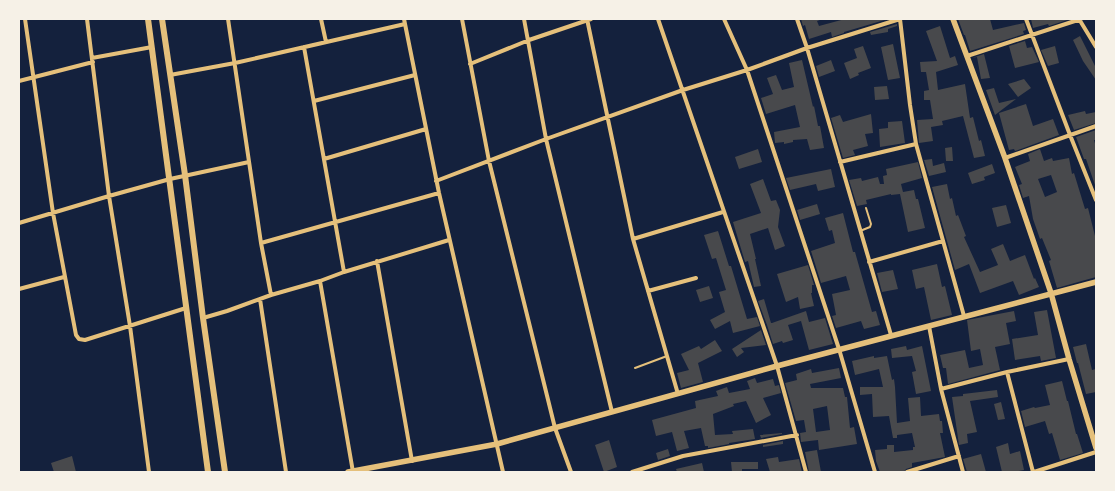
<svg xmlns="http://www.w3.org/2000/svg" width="1115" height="491" font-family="Signika,sans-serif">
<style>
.building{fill:#48494c;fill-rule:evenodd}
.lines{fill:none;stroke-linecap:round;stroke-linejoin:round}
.service{stroke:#e5c07b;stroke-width:2}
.minor{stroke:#e5c07b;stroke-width:4}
.tertiary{stroke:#e5c07b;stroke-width:5.5}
.secondary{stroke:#e5c07b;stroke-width:6}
</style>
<rect width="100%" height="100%" fill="#14213d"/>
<path class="building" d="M801,19H820V20L817,21L819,26L845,19H888L844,32V33L832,37L831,32L809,39L805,25L803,26Z
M958,19H990L993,30L1024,23L1026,30L1023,31L1024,34L970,51L965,35H964Z
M1031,19H1070L1049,26L1048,24L1033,28Z
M897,24V26L888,29V32L871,35L870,32Z
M940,26L950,58L955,56L958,65L936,72L938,90L965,84L970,118L973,117L979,141L981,140L985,156L974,158L963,116L942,121L943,125L931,127L933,141L919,143L917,120L933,119L930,100H924V91L929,90L926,72H921L920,62L937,61L926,31Z
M1080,36L1096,68V80L1083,61L1073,40Z
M1025,41L1027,48L1032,47L1039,62L1015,68L1009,46Z
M893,44L900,78L888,80L881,47Z
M863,46L871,68L858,73L859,75L850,79L844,63L857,58L854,49Z
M1055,46L1059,63L1048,66L1041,50Z
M984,54L990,78L981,79L977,57L972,58Z
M802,60L813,107L814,106L818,126H820L824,148L810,150L807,139L793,140V142L784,144V142L775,143L774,132L800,127L795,105L766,114L761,98L773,94L767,78L776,75L782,90L794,87L789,63Z
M831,60L835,71L819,77L816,66Z
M1024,79L1031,88L1018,97L1008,84Z
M887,86L889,99L875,100L874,87Z
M994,88L999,103L1016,99L995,115L986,90Z
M1026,104L1033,126L1053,119L1059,135L1015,151L1014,149L1009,150L999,113Z
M1085,111L1086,114L1096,112V123L1074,130L1068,115Z
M871,114L873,133L865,134L868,146L853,150L855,155L843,158L831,118L840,115L843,122Z
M902,121L905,143L880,147L879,129L888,128V122Z
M1096,130V140H1094L1096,147L1095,185L1086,159H1084L1076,137Z
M952,147L953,161H946L945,148Z
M758,149L762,162L739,169L735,157Z
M1040,149L1044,161L1052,158L1053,161L1069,158L1072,174L1074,173L1085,209L1088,208L1096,240V277L1057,288L1049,261L1051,260L1042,238L1040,239L1033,219L1029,196L1023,198L1019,185L1022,184L1015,167L1030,161L1028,154ZM1051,175L1057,192L1045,197L1038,179Z
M932,159L933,166L944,163L946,172L929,176L924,160Z
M918,162L922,178L901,184L903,192L914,190L916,199H918L925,228L908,232L900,194L891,195V194L866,200L867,204L857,206L849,180L861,178L862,181L878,177L880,184H884L883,176L887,175L886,169Z
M992,164L995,173L984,177L985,180L972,184L968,173Z
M831,169L835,187L818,191L816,184L790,190L786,178Z
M763,179L771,201L776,200L780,210L778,227L785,246L775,250L768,228L750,234L756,259H755L761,286L754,287L748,261L745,262L733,222L761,213L750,184Z
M947,184L950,199L952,198L956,216L958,215L966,236L964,237L980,272L998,265L991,249L1003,244L1010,261L1025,255L1034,279L1035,278L1039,287L1019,295L1013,281L980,293L969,264L955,270L932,187Z
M817,204L820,214L800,220L797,210Z
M1006,205L1011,223L997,227L992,208Z
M843,213L853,252H855L872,312L876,311L880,325L864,329L861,321L836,328L832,316L836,315L832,294L850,290L846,276L821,283L811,251L835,243L832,230L829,231L825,218Z
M718,231L729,266H731L747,319L757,317L760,326L733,333L730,321L715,329L710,320L725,312L719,292L726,290L716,258L712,259L704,235Z
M937,264L942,287L945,286L952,315L931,320L924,287L916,289L912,270Z
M808,265L814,285H812V293H811L814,306L800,309L798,297L786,302L777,274Z
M893,270L898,289L882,292L877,273Z
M709,286L713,298L700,302L696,290Z
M764,299L771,323H772L806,311L809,322L825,318L833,344L809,350L801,321L788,325L793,340L783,343L782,341L773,344L767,325L769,324L767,325L758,301Z
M1047,310L1056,358L1041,361L1040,356L1015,360L1012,339L1038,335L1034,312Z
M1014,311L1016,321L1006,323L1010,344L995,347L1000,370L948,384L946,368H943L940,355L965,350L969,368L983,365L980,349L971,351L967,320Z
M761,330L766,345L741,348L744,352L737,357L732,349Z
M715,340L722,351L698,363L703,382L681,388L677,373L689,370L681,354L699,346L701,349Z
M1086,344L1092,370L1096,369V392L1086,394L1078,363H1077L1073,347Z
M906,346L907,350L922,346L931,391L916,394L912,372L916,371L912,356L892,358L891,349Z
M874,356V358L887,356L892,380L894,379L895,387L897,423L910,421L908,398L920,397L921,416L939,414L940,421H942L943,433H940L945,457L912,463V467L906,469L904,472H880L876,461L875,450L887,449V445H894V452L913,450V447H915L912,433L897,435V438H893L889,416L873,417L872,394L860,395V387H883L879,369L855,375L852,361Z
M839,368L841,378L810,384L811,388H843L845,397H847L850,428L854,427L857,444L819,450L818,440L801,442L800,433L806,432L804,420L796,421L785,383L797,380L796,374L811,369L812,373ZM827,406L830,430L816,432L813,409Z
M755,378L757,383L773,379L775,386L779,385L781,393L763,398L771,415L756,423L746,401L733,404L734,406L713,414L715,435L733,434L732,431L753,429L755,439L729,443V444L708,448V446H705L701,428L684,431L689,448L677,451L672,432L656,436L652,420L696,408L695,401L718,396L716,391L727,387L729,393L750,389L747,381Z
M1062,381L1067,401H1068L1076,434H1077L1083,453L1060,460L1052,433L1049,434L1045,421L1025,427L1021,411L1034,407L1035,408L1050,405L1045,385Z
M997,390L998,397L970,401L977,432L967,434L968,443L959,445L952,397L963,396V394Z
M1001,402L1005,419L998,420L994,404Z
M782,433V434L761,438L760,435Z
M609,440L617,467L604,472L595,445Z
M783,441V444L763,447V445Z
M1008,443L1010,454L1020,451L1024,470L1013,472H1002L996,447Z
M668,449L670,456L658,460L656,453Z
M817,450L821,472H809L805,452Z
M981,454L986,472H967L963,459Z
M72,456L76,472H54L51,463Z
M778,457L779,462L799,459L802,472H770L766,459Z
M731,462H758V469H742V472H732Z
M702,463L704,472H677L676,469Z"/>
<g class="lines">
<path class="service" d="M860,231L870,227L871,224L866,208
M635,368L667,356"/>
<path class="minor" d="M25,19L53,213L76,335L79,339L85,340L186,308
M87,19L109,196L130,326L149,472
M228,19L261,243L271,295
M321,19L326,42
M404,19L439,193L503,472
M462,19L489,161L555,428L571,472
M524,19L546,139L612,412
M587,19L633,239L678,394
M658,19L777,366L806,472
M724,19L747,70L839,349L875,472
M797,19L807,48L891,335
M900,19L910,105L916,144L964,316
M1026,19L1070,135L1096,200
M1079,19L1096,47
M304,47L344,272
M967,56L1081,19
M92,58L152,47
M470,64L529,40L591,19
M170,75L235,63L405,24
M19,81L93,62
M314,101L415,75
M1005,158L1096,126
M324,159L426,129
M840,162L916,144
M436,181L546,139L683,90L747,70L807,48L900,19
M19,223L109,196L170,179L249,162
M633,239L723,212
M261,243L439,193
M377,261L412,461
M869,262L943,241
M320,281L353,472
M19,289L64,277
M648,291L696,278
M260,299L286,472
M203,318L227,311L271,295L320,281L344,272L449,240
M929,326L941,389L963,472
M1007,372L1033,472
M941,389L1007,372L1069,359
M632,472L683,456L797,435
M907,472L959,456
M1034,472L1096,452"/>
<path class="tertiary" d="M953,19L1005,158L1051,293L1069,359L1096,448
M348,472L497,444L777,366L1096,282"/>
<path class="secondary" d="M148,19L208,472
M162,19L185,175L203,318L225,472"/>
</g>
<rect width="1115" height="491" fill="none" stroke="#f6f1e7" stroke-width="40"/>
</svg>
